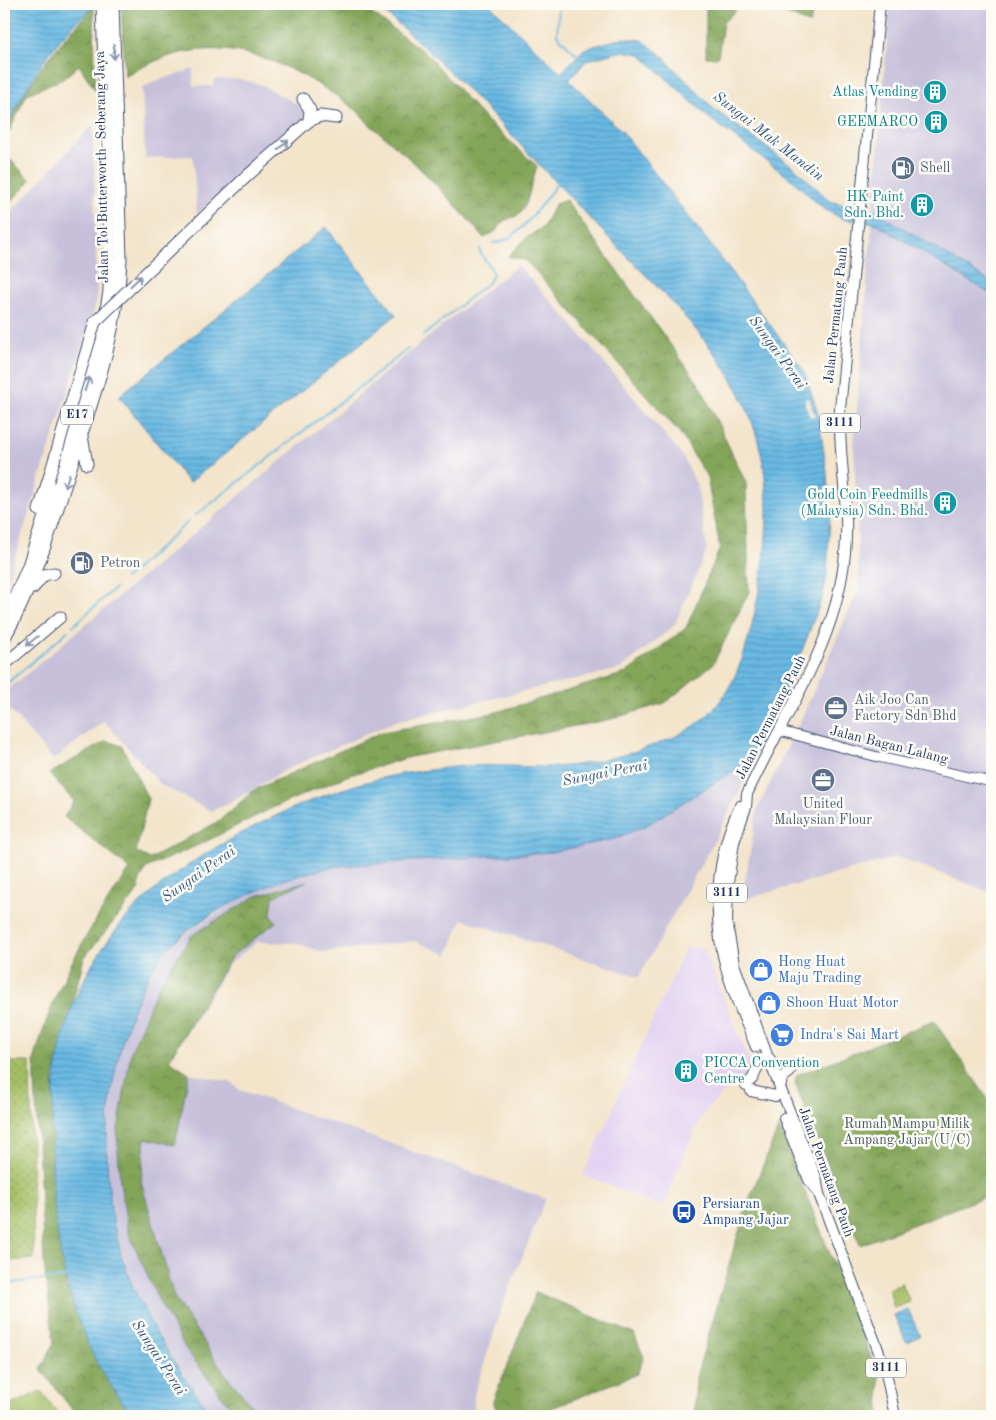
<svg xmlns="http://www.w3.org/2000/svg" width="996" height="1420" font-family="'Old Standard TT',serif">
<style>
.built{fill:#e3d3f2}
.industrial{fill:#c6c0da}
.green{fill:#a4be63;stroke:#607660}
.forest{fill:url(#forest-crowns);stroke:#4f6a5c}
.park{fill:url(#park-dots);stroke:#607660}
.water{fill:url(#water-rules);stroke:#4274a0}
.pier{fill:#f3e4ca}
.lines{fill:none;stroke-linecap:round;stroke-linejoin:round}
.stream{stroke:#69b9e3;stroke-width:2}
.secondary-casing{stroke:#3b4a6e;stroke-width:11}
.primary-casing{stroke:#3b4a6e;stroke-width:12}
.highway-casing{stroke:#3b4a6e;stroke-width:13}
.secondary{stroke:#fff;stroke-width:9}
.primary{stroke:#fff;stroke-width:10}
.highway{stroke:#fff;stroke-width:11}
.highway-bridge-casing{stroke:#3b4a6e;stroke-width:13;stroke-linecap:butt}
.highway-bridge{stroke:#fff;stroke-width:11}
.oneway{stroke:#8d97ae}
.labels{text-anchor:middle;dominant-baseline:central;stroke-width:5;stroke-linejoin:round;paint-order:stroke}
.shield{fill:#fdfcf7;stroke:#5f6c8c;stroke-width:1}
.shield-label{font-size:12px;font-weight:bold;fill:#1b2f5e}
.culture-label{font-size:14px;fill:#0d838f;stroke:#fdfcf7;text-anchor:end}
.street-label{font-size:14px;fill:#1b2f5e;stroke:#fdfcf7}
.service-label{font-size:14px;fill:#4e5e75;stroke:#fdfcf7;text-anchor:start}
.shop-label{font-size:14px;fill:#366cbe;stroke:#fdfcf7;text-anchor:start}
.park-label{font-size:14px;fill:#445a60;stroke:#fdfcf7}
.transit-label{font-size:14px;fill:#164399;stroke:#fdfcf7;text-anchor:start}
.water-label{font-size:15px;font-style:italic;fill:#325886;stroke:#fdfcf7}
</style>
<defs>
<pattern id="forest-crowns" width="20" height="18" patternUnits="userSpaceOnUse" patternTransform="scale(1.25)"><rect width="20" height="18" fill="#83a559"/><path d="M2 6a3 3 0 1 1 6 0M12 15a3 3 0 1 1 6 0" fill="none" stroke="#6a874d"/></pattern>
<pattern id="park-dots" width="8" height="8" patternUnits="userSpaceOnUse" patternTransform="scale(1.25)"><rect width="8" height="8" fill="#a4be63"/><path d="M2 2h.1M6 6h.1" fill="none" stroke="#859b55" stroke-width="1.8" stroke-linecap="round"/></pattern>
<pattern id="water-rules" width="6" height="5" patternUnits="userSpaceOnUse" patternTransform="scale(1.25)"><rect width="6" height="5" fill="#69b9e3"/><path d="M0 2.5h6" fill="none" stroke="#5697bb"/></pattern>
</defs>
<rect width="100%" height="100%" fill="#fdfcf7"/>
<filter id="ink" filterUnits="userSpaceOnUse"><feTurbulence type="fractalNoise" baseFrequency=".02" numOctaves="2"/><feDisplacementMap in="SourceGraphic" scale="10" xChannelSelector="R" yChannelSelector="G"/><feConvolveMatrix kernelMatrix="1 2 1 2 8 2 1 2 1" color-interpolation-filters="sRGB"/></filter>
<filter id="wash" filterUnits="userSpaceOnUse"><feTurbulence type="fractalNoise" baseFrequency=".0096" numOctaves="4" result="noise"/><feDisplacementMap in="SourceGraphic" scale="20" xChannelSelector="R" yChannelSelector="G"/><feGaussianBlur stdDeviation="1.12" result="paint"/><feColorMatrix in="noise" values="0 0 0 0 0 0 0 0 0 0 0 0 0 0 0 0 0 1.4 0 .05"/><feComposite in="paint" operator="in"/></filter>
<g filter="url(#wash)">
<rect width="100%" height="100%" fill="#f3e4ca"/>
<path class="built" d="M686,947L703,948L750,1062L744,1078L729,1087L709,1107L699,1121L663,1207L583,1175Z"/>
<path class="industrial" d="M890,4H992V893L897,857L742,900L757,810L802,717L859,588L854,443Z
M193,69V86H213L214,79H240L262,85L305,109V119L197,214L193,156L145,158L142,88L156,81Z
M93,124L97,300L4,591V220Z
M518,265L570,322L682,455L697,485L707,550L674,626L620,669L396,721L289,768L230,803L211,811L161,785L104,721L53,760L4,703V693L422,342Z
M759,751L720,830L639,977L462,919L448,955L415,941L324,952L295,943L257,942L230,963L169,1061L189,1073L230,1082L240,1090L546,1199L503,1304L474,1395V1416H213L169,1351L142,1305L129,1274L118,1237L107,1177L110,1093L121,1044L137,999L155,966L167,950L187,933L235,902L257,891L315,870L338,866L553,852L614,839L632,832L669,812L746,763Z"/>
<path class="green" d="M902,1283L910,1302L894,1308L889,1289Z
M41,1391L60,1416H4V1408Z"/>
<path class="forest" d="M121,4H359L427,54L484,118L537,166L526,204L519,215L503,221L496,231L484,238C450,198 415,161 374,128C366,122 360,112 352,107C279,54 207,25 125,77Z
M706,4H742L723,23L718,57H706Z
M763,4H814L810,24Z
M94,7L95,90L79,65L63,79L27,94L4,143V133C29,80 53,49 94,7Z
M4,153L31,180L4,209Z
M566,200L701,387L746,483L749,592L713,664L665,703L608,720L410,757L347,776L270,809L203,843L146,868L138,885L140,889L84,958L54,1075L52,1164L66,1287L134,1416H77L41,1369L54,1343L44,1263L34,1061C53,988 87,930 130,869L64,817L74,801L49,774L106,741L122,746L148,799L136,852L150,859L219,821L254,790L382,732L493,713L626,673L686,628L720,548L707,477L680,433L530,265L524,260L508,256L526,238L543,227L555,204Z
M307,881L273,897L271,915L276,922L232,956L169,1060L189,1073L175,1145L145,1138L141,1181L174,1297L225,1374L260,1416H237L185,1348L159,1301L128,1232L120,1181L117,1135L131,1052L158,986L191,936L256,896Z
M934,1021L988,1099L992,1117V1194L860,1245L795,1083L797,1075Z
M779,1126L879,1377L880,1416H694L696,1377L746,1207Z
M536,1292L634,1334L644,1357L637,1374L532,1416H499L493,1401Z"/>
<path class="park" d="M6,1062H30L34,1259L7,1261C3,1195 1,1128 6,1062Z"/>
<path class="water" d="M4,4H98C55,36 26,85 4,133Z
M373,4H489L561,73L584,49L622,38L642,40L660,54L715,110L795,168L830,201L840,204L872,209L992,283V295L875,223L843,219L824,209L792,180L709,118L640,54L623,51L587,60L569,80L622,131L717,253L804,371L818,414L827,473L830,517L827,575L823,595L788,688L754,758L647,825L614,839L553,852L338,866C280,876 210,907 167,949C150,967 140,993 131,1015C101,1098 98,1190 128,1274C147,1324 181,1373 213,1416H134C67,1340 51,1235 52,1137C52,1082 59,1028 85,978C100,949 122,919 147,897C201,848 303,797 374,780C400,773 428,770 455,767C486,764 516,767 547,767C584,768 664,747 694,726C732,701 746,654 755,611C768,546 775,483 751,419C722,340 641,274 585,213C540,166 496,118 450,72C425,48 401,24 373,4Z
M326,227L396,315L189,483L119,396Z
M908,1309L920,1336L906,1342L894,1315Z"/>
<path class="pier" d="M806,398H808L811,404L814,403L811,406L814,413L818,414L810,417L805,404Z"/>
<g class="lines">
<path class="stream" d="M559,4L557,35L579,57
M493,243C519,242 542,202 557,184
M423,336L489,282L493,275C492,264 482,262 480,249
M195,516L408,349
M125,579L188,522
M73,626L115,588
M4,686L68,631
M11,1283L66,1277"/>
</g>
</g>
<g filter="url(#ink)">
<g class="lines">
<g class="secondary-casing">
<path id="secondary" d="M780,731L878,757L992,782"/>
</g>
<g class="primary-casing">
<path id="primary" d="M880,4L840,409C838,457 850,505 845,553C837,645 784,713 747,794L746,807L734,842L728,883L727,923L734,964L767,1055L816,1177L819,1194L885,1368L895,1416
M740,806C716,855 711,918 727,971C734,997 746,1022 756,1047
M769,1058L775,1066H788
M746,1085L753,1078L761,1059
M780,1089L782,1078L790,1072
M751,1091L776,1096
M784,1118L809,1180L817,1191"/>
</g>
<g class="highway-casing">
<path id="highway" d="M303,99L310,110L309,121
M246,177L309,121L320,116L336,118
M82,436L87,464
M39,510L48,481
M33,588L44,575L54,573
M4,621L28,566L101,341L109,291L110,262L102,4
M4,639C36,583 54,520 74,458C95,393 119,329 121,259L113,4
M4,665L60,617"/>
</g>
<use href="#secondary" class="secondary"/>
<use href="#primary" class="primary"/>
<use href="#highway" class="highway"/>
<g class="highway-bridge-casing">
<path id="highway-bridge" d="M48,481L95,322L246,177"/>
</g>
<use href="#highway-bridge" class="highway-bridge"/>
</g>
<defs><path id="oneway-shaft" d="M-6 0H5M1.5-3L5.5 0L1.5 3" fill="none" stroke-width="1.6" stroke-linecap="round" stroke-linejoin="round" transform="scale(1.25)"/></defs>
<g class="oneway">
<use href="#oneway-shaft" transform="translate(114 52) rotate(89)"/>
<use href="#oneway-shaft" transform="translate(283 145) rotate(-41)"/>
<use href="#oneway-shaft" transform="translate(136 281) rotate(-44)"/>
<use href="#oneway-shaft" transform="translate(87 384) rotate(-72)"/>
<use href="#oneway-shaft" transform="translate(67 481) rotate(108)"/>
<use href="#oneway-shaft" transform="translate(32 641) rotate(140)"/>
</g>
</g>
<defs>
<g id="building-disc" transform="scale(1.25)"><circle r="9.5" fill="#0f9aa8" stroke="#fdfcf7"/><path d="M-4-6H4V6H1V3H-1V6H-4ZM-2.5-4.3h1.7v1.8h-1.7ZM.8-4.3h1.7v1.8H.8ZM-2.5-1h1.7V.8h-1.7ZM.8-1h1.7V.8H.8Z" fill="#fff"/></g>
<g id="fuel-disc" transform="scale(1.25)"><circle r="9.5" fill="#5c6f8a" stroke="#fdfcf7"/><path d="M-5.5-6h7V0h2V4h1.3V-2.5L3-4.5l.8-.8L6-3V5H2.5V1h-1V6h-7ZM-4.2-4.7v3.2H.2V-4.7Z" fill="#fff"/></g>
<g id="office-disc" transform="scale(1.25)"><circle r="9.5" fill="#5c6f8a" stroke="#fdfcf7"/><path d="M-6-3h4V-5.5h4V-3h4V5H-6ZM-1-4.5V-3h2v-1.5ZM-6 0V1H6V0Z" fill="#fff"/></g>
<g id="shop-disc" transform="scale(1.25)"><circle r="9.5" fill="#3f7fe0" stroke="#fdfcf7"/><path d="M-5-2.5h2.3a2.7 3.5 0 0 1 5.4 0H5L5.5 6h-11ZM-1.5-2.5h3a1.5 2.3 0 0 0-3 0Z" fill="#fff"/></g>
<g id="supermarket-disc" transform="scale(1.25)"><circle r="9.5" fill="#3f7fe0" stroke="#fdfcf7"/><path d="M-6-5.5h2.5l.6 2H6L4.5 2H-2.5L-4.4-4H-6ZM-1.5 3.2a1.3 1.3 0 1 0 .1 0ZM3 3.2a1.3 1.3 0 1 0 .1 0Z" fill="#fff"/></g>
<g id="bus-disc" transform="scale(1.25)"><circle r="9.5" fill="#1a4fb4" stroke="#fdfcf7"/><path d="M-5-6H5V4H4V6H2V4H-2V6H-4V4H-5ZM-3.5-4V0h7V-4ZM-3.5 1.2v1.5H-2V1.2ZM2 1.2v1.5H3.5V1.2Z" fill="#fff"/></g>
</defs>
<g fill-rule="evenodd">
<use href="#building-disc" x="935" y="92"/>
<use href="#building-disc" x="936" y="122"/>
<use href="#fuel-disc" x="903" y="168"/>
<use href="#building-disc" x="922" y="205"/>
<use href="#building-disc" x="945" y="503"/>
<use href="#fuel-disc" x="82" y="563"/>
<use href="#office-disc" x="836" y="708"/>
<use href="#office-disc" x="823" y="780"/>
<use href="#shop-disc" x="761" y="970"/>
<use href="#shop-disc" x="769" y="1003"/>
<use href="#supermarket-disc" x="782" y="1035"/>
<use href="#building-disc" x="686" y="1071"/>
<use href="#bus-disc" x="684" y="1212"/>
</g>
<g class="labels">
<g class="shield">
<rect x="61" y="405.5" width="32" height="19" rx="4"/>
<rect x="820" y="413.5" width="40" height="19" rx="4"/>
<rect x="707" y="883.5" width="40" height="19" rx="4"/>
<rect x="866" y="1358.5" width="40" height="19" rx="4"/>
</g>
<g class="shield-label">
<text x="77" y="415">E17</text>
<text x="840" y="423">3111</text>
<text x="727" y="893">3111</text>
<text x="886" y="1368">3111</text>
</g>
<g class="culture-label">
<text x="918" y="92">Atlas Vending</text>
<text x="918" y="122">GEEMARCO</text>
<text x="904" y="197">HK Paint<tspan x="904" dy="16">Sdn. Bhd.</tspan></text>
<text x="928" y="495">Gold Coin Feedmills<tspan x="928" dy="16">(Malaysia) Sdn. Bhd.</tspan></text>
<text x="704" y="1063" text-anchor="start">PICCA Convention<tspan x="704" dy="16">Centre</tspan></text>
</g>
<g class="street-label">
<text transform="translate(102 167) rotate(-91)">Jalan Tol Butterworth–Seberang Jaya</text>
<text transform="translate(836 315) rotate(-84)">Jalan Permatang Pauh</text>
<text transform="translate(771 717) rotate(-63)">Jalan Permatang Pauh</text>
<text transform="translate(889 745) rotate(14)">Jalan Bagan Lalang</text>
<text transform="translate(826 1172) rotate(70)">Jalan Permatang Pauh</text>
</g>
<g class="service-label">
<text x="920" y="168">Shell</text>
<text x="100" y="563">Petron</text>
<text x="854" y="700">Aik Joo Can<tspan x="854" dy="16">Factory Sdn Bhd</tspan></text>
<text x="823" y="804" text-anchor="middle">United<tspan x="823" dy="16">Malaysian Flour</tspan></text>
</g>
<g class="shop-label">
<text x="778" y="962">Hong Huat<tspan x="778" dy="16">Maju Trading</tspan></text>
<text x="786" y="1003">Shoon Huat Motor</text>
<text x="800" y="1035">Indra's Sai Mart</text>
</g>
<g class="park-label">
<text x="907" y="1124">Rumah Mampu Milik<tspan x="907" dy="16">Ampang Jajar (U/C)</tspan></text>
</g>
<g class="transit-label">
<text x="702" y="1204">Persiaran<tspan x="702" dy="16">Ampang Jajar</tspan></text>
</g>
<g class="water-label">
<text transform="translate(768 137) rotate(38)">Sungai Mak Mandin</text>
<text transform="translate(777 353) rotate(54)">Sungai Perai</text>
<text transform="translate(605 774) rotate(-11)">Sungai Perai</text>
<text transform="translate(199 875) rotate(-35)">Sungai Perai</text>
<text transform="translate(158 1358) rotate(57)">Sungai Perai</text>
</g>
</g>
<rect width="996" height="1420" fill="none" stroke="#fdfcf7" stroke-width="20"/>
</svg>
